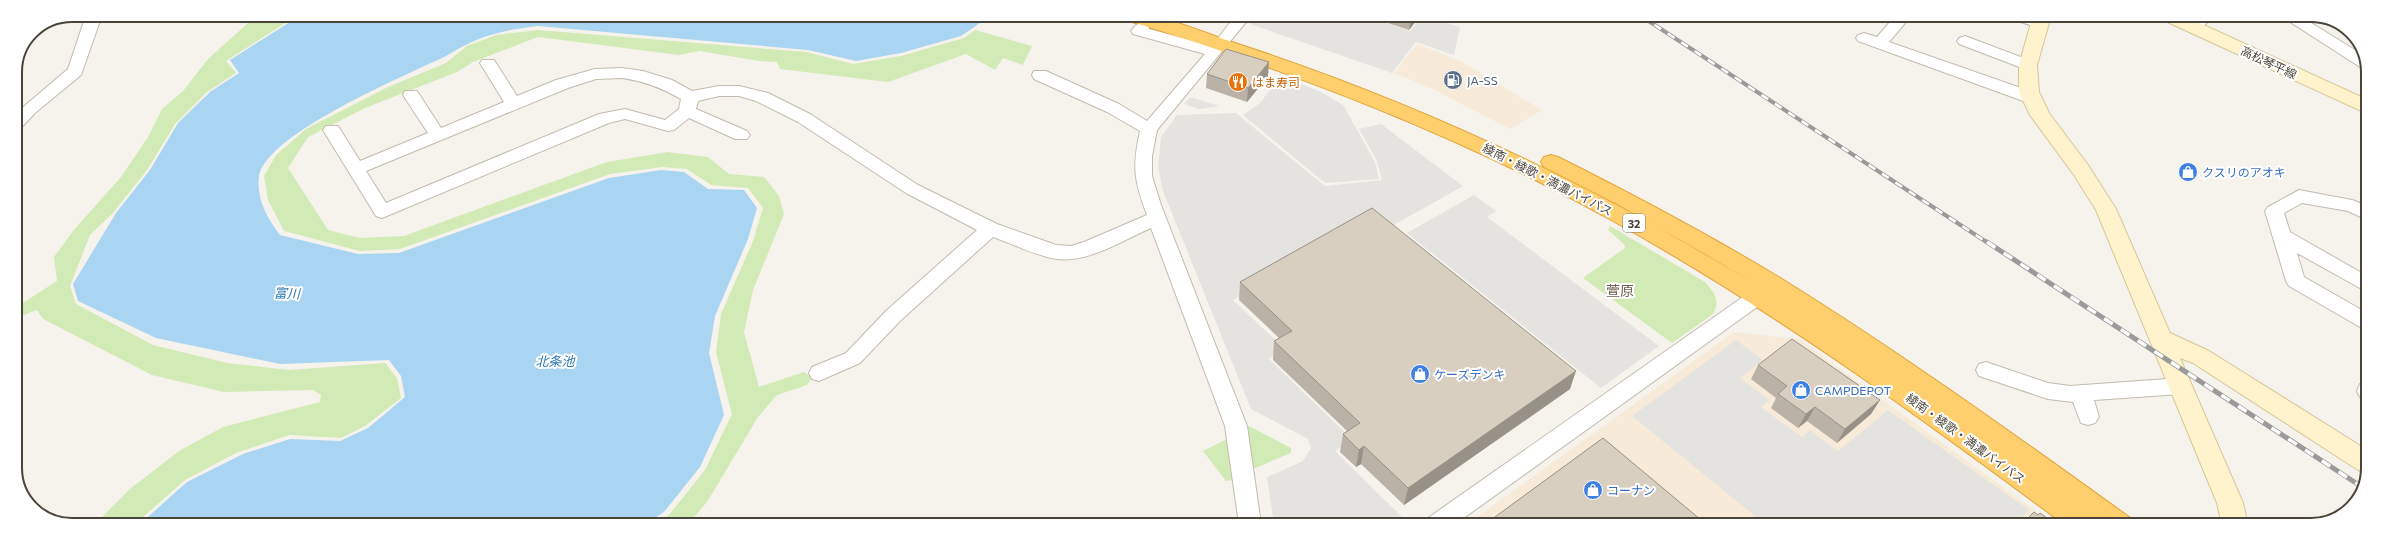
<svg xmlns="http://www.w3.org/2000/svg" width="2383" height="540" font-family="Commissioner,'Noto Sans JP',sans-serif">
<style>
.commercial{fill:#f7ead8}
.green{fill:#d2eab5}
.parking{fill:#e5e3e0}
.water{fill:#a9d4f2}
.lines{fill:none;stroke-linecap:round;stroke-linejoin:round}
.street-casing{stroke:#c2bbae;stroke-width:2}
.secondary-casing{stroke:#d6c79b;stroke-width:2}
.highway-casing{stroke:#e0a43c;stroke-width:2}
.street{fill:#fff;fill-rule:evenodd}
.secondary{fill:#fff3cd;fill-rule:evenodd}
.highway{fill:#ffcf6e;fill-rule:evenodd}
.rail-far1-casing{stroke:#9a9a9a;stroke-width:4}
.rail-casing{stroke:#9a9a9a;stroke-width:5}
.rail-far1{stroke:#fff;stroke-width:2.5;stroke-dasharray:8;stroke-linecap:butt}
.rail{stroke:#fff;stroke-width:3.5;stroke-dasharray:10;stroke-linecap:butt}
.wall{fill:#bab2a6}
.shaded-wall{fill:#979187}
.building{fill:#d8cfc1;stroke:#979187}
.labels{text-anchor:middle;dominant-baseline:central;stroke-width:4;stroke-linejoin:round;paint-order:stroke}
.shield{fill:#fff;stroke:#817c74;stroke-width:1}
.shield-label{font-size:11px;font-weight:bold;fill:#4b4439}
.street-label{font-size:12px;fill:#4b4439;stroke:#fff}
.service-label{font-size:12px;fill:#4e5e75;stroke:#fff;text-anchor:start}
.food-label{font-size:12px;fill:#c56008;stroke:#fff;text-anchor:start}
.shop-label{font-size:12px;fill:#366cbe;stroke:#fff;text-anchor:start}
.water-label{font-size:13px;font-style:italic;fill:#2e7ab2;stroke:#fff}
.quarter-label{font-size:14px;fill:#6e6250;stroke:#fff}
.rim{fill:none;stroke:#4b4439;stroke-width:2}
</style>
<rect width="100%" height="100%" fill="#f6f3ec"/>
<path class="commercial" d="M1417,44L1460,61L1542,110L1510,129L1431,88L1394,73Z
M1734,332L1799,339L2055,525H1466Z"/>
<path class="green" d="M257,15H298L226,61L236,73L207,92L175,124L147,170L113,213L90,235L70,286L76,304L153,345L227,363L289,370L385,363L397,378L401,398L365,426L341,438L289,435L236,453L185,480L135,524H95L130,489L179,451L223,427L320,402L321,395L313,390L224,392L152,375L43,319L37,310L15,318V308L57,281L54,257L73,231L121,177L148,137L162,109L183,91L208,59Z
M538,30L806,52L853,64L901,56L964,38L975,30L1032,46L1023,65L1003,58L995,70L966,54L888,82L780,69L777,62L759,61L699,51L679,55L538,37L473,62L457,72L365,108L308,137L288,168L328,230L360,238L404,236L607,162L668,152L708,157L729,174L764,177L779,196L784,214L753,290L744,332L759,387L804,372L812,377L807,385L777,395L758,417L707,502L688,524H654L669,515L705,470L732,414L716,352L721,314L753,241L763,208L748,188L711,185L687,169L662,167L610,174L400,249L360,251L284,231L268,200L264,176L276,155L306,129L388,87L446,63L467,46L496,35Z
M1610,226L1705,282C1714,292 1721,301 1713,314L1672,343L1583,278L1625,248L1624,244L1608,230Z
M1245,424L1291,448V453L1253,469Z
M1227,439L1233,480L1226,481L1203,451Z"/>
<path class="parking" d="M1254,16H1341L1348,18L1350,16H1364L1410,31L1424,16L1460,27L1454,55L1416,42L1392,73L1250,24Z
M1281,76L1321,92L1343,105L1375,162L1379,179L1325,183L1243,115L1260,103Z
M1190,97L1219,106L1200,109L1184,104Z
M1236,113L1325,186L1382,180L1377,161L1359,129L1381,124L1463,186L1385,230L1374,221L1233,300L1285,349L1269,359L1353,440L1335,451L1410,525L1274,524L1267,477L1303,461L1311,448L1308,439L1251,409L1163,191L1158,167L1161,137L1177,115Z
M1474,195L1496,211L1487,217L1659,346L1601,388L1407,233Z
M1736,340L1763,360L1740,378L1770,400L1761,407L1802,437L1810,430L1838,451L1888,410L2029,510L2014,525H1766L1632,416Z"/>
<path class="water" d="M301,15H988L983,21L961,36L901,53L856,61L808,50L538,26C499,31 480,35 446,56C407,75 267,133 259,176C256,199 267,218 280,235L358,254L399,253L609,178L661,170L684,172L708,189L744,190L757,208L748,239L715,316L709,353L724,415L700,467L664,512L645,524H140L187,482L243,454L290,439L340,441L368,428L405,397L401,376L389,360L280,364L156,338L78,301L73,284L116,213L150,170L178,123L210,92L239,73L230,60Z"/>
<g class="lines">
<g class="street-casing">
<path id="street" d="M86,15H102L81,75L35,113L21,128L15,129V114L68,69Z
M1235,16H1251L1157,130L1152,156V176L1161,205L1247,426L1261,524H1239L1225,426L1151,228C1123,240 1089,263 1057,259C1036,256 1013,244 993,237L900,321L860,363L819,381L812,379L809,373L812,367L846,353L886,311L977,230L906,193L798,122L756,101L739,96H719L698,101L696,109L747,131L750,135L747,139H735L689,118L674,130L668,131L625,119L609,123L382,218L376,216L323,130L326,126H338L360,161L428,133L403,95L405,91H417L441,128L504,102L480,63L482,60H494L517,96L556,80L595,69L622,68L643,71L672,80L692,91L719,86H739L768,93L810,114L918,185L997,224L1056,245L1071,246L1084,242L1147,215C1134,181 1132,167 1140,131L1107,112L1034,79L1032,75L1034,71H1046L1119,104L1147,121L1205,54L1133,34L1131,31L1136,25L1142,23L1148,25L1149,29L1212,46ZM622,78C644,81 662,88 681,99L679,109L665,120L625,109L599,114L386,203L366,171L568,88L596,79Z
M1895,16H1911L1889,42L2038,94L2040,98L2038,102H2026L1858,41L1856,38L1858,35L1864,33L1877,37Z
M2009,16C2020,16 2040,13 2047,23L2039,28L2012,19Z
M2197,16H2214L2199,30H2189L2186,27Z
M2281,16H2300L2363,55L2368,68L2360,67Z
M1965,36L2034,62L2036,65L2034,68H2022L1959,44L1957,41L1959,38Z
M2299,190L2352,200L2368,206L2367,220L2348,211L2302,203L2284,213L2290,232L2367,276V292L2297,253L2304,277L2367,313V329L2360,327L2289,286L2286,281L2265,211L2268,207Z
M1757,290L1764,292L1767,297L1764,302L1454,525H1425L1428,518L1750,292Z
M1986,362L2048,383L2070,386L2181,378L2188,380L2191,386L2188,392L2181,394L2094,400L2099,417L2095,423L2088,425L2081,423L2073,402L2048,399L1979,376L1976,370L1979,364Z
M2367,382V399L2360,397L2357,391L2360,384Z"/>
</g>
<g class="secondary-casing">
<path id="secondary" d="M2033,16H2051L2037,65L2039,92L2049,113L2088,165L2116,209L2170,333L2209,351L2367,450V473L2358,470L2193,363L2180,358L2243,503L2248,525H2222L2217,503L2096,210L2074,175L2030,115L2019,92V65Z
M2160,16H2184L2368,100V114L2163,20Z"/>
</g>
<g class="highway-casing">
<path id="highway" d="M1123,16C1157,11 1202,32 1235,43C1416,102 1587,182 1749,280L1619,205L1544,167L1541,162L1544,157L1551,155L1558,157C1634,195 1709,235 1782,279C1901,353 2015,435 2129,517L2133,525H2100L2097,523L2098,525H2065C1919,416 1772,309 1613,221C1459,135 1294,72 1126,20Z"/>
</g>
<use href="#street" class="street"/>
<use href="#secondary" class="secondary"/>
<use href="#highway" class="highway"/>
<g class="rail-far1-casing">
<path id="rail-far1" d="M1641,16L1988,243"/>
</g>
<g class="rail-casing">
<path id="rail" d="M1987,242L2362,487"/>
</g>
<use href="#rail-far1" class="rail-far1"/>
<use href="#rail" class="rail"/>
</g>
<path class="wall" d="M1367,16H1420L1409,30Z
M1428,16H1446L1442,20Z
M1207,74L1268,76L1247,102L1206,88Z
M1240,282L1570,389L1404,505L1361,464L1356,467L1340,452L1343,434L1347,431L1273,360L1274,341L1279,338L1239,300Z
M1758,365L1880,400L1871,414L1837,443L1807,421L1798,428L1771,408L1776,398L1751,379Z
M2038,515L2057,525H2021L2024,522Z"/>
<path class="shaded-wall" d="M1411,16H1420L1409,30Z
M1443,16H1446L1442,20Z
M1269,62L1268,76L1247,102L1248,88Z
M1576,371L1570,389L1404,505L1408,488Z
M1880,400L1871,414L1837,443L1845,429Z
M1815,407L1807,421L1798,428L1806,414Z
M1364,446L1361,464L1356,467L1359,450Z"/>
<path class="building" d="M1226,49L1269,62L1248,88L1207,74Z
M1372,208L1576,371L1408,488L1364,446L1359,450L1343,434L1360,423L1274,341L1292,331L1240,282Z
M1792,339L1880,400L1845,429L1815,407L1806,414L1778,394L1787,386L1758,365Z
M1603,438L1707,525H1484Z
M2034,512L2038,515L2040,513L2057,525H2028L2024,522Z"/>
<defs>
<g id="fuel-disc" transform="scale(1)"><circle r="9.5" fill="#5c6f8a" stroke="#fff"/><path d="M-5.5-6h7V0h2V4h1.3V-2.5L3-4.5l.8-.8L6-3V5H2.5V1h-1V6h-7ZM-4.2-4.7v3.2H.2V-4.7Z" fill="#fff"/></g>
<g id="restaurant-disc" transform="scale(1)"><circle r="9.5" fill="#e8710a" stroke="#fff"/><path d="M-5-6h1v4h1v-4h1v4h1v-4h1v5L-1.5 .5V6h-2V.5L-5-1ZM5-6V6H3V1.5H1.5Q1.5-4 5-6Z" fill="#fff"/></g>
<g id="shop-disc" transform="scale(1)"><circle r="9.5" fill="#3f7fe0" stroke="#fff"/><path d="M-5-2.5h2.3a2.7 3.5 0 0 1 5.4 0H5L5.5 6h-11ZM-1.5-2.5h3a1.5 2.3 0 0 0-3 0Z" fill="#fff"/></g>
</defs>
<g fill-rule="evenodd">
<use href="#fuel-disc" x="1453" y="80"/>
<use href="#restaurant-disc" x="1238" y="82"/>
<use href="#shop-disc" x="2188" y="172"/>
<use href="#shop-disc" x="1420" y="374"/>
<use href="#shop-disc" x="1801" y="390"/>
<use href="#shop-disc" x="1593" y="490"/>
</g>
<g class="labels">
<rect class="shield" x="1623" y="214" width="22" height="18" rx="3"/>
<g class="shield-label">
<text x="1634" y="223">32</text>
</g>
<g class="street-label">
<text transform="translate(2269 62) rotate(25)">高松琴平線</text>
<text transform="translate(1548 179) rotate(27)">綾南・綾歌・満濃バイパス</text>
<text transform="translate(1966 438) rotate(36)">綾南・綾歌・満濃バイパス</text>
</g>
<g class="service-label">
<text x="1467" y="80">JA-SS</text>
</g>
<g class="food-label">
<text x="1252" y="82">はま寿司</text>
</g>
<g class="shop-label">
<text x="2202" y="172">クスリのアオキ</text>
<text x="1434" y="374">ケーズデンキ</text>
<text x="1815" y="390">CAMPDEPOT</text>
<text x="1607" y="490">コーナン</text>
</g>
<g class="water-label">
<text transform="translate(287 293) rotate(2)">富川</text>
<text x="555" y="361">北条池</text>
</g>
<g class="quarter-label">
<text x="1620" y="290">萱原</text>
</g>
</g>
<path d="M0 0H2383V540H0ZM72 22H2311A50 50 0 0 1 2361 72V468A50 50 0 0 1 2311 518H72A50 50 0 0 1 22 468V72A50 50 0 0 1 72 22Z" fill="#fff" fill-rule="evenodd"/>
<path class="rim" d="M72 22H2311A50 50 0 0 1 2361 72V468A50 50 0 0 1 2311 518H72A50 50 0 0 1 22 468V72A50 50 0 0 1 72 22Z"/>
</svg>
